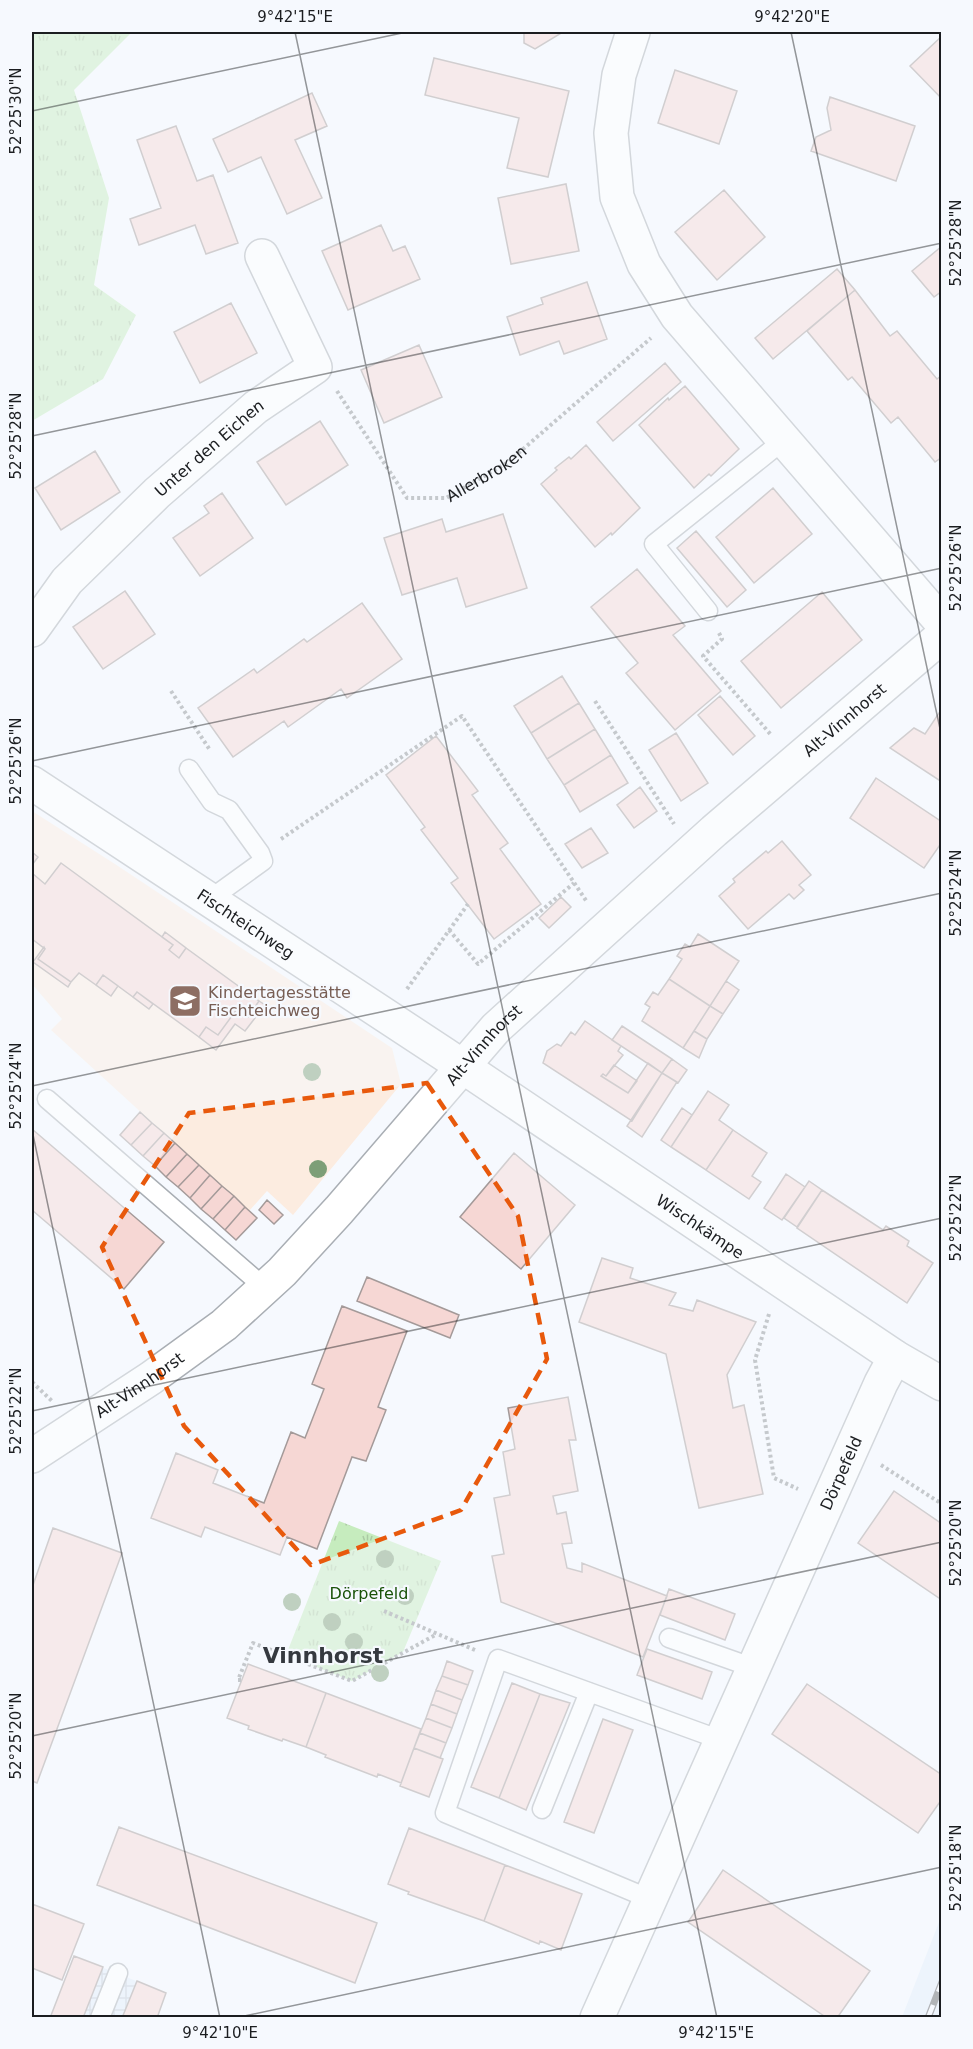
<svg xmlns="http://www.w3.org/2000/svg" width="973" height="2049" font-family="'DejaVu Sans',sans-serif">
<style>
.industrial{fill:url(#industrial-grid)}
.education{fill:#fcece0}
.built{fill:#e3edfb}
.grass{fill:url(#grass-tufts)}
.building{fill:#f6d7d4;stroke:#a49a99;stroke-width:1.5}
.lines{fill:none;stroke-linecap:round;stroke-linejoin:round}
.service-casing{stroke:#a9aeb4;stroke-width:21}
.minor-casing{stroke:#a9aeb4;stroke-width:36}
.tertiary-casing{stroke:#a9aeb4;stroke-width:36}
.path{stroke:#8b8e92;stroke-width:4;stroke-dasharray:3 3;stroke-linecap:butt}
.service{stroke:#fff;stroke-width:18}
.minor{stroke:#fff;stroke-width:33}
.tertiary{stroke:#fff;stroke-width:33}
.rail-casing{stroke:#5d5f63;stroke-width:7}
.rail{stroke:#f6f9fe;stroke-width:4.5;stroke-dasharray:14;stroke-linecap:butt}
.tree{fill:#7d9e77}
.marked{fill:none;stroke:#e8590c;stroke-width:4.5;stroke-dasharray:12 8;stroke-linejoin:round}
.ticks{fill:none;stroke:#1b1d20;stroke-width:1.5;stroke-opacity:0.45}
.labels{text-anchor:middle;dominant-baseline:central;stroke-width:4.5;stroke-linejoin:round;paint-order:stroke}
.street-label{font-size:16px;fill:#1b1d20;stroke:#f6f9fe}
.education-label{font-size:16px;fill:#785e54;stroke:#f6f9fe;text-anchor:start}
.park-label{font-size:16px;fill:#1a5309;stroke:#f6f9fe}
.district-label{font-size:22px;font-weight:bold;fill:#35393f;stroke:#f6f9fe}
.neatline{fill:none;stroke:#1b1d20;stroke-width:2}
.ticks-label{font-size:15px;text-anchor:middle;fill:#1b1d20}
</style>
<defs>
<pattern id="industrial-grid" width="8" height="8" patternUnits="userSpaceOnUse" patternTransform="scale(1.5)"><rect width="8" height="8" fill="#e3edfb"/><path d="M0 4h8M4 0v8" fill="none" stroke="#c2cbd7"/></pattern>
<pattern id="grass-tufts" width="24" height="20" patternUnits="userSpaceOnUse" patternTransform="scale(1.5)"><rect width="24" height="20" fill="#c6ecbe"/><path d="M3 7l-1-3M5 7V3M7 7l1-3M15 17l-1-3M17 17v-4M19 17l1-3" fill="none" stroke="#aacaa3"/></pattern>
</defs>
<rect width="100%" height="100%" fill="#f6f9fe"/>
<path class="industrial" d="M74,1956L166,1993L157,2017L50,2018Z"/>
<path class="education" d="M32,811L118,866L392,1048L401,1084L293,1215L267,1191L249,1211L51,1030L62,1019L32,984Z"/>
<path class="built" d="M941,1917V2017H902Z"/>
<path class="grass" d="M32,32H132L74,90L109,198L94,285L136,315L103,379L32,421Z
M339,1521L441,1561L403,1652L352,1681L286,1655Z"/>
<path class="building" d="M524,32H563L535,49L524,43Z
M942,36V99L910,66Z
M434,58L569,91L548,177L507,168L519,118L425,95Z
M675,70L737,91L719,144L658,123Z
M312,93L327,126L295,140L322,198L287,214L261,157L228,172L213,139Z
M830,97L915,126L896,181L811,151L816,137L831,130L827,108Z
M176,126L197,181L213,175L238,243L206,254L195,225L139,245L130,219L161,208L137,140Z
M566,184L579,251L511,264L498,198Z
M724,190L765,237L717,280L675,232Z
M381,225L393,251L405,246L420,279L348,310L322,251Z
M942,246V291L934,297L912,271Z
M837,269L855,290L773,359L755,338Z
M587,282L607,339L564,354L559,341L520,355L507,317L543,304L541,298Z
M855,290L890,336L897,331L937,379L942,375V457L935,462L898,417L891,423L852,377L848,380L807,331Z
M231,303L257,353L200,383L174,332Z
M419,345L442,397L384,423L361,370Z
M665,363L681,382L613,441L597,422Z
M685,386L739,449L711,476L709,474L694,488L639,425L668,398L669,400Z
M320,421L348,465L286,505L257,462Z
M586,445L640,508L612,535L611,533L595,547L541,484L557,470L555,468L569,457L571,459Z
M95,451L120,492L61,530L35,488Z
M773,488L812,534L754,583L716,537Z
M222,493L253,538L200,576L173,538L209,513L204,506Z
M503,514L527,588L466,607L457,578L402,595L384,538L442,519L446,532Z
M696,531L746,590L727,607L677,548Z
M637,569L685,626L673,635L721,691L675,730L626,673L638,663L591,607Z
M125,591L155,634L103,669L73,627Z
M822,592L862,640L781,708L741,661Z
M362,603L402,659L347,698L341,689L288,727L284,721L233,757L198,708L254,669L257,673L304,639L307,642Z
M562,676L579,703L531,733L514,706Z
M720,696L755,736L733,755L698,715Z
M579,703L595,729L547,759L531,733Z
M939,713L942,715V782L890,748L914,728L925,734Z
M595,729L611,755L564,785L547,759Z
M676,733L708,783L681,801L649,750Z
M436,736L478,791L472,795L508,843L500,849L541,904L494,939L451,883L458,878L421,830L425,827L386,775Z
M611,755L628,783L580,812L564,785Z
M876,778L942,822V842L924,868L850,818Z
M640,787L657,811L634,828L617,805Z
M591,828L608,853L582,868L565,844Z
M782,841L811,875L799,885L804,890L794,899L789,894L748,929L719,896L735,882L733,879L766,851L768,853Z
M32,852L38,857L32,865Z
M61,863L173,945L169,950L179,958L186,948L259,1001L248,1017L237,1009L218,1035L206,1027L199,1037L137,992L133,997L103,975L96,985L79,973L71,982L38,959L45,949L32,939V873L45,884Z
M561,897L571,907L549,928L539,918Z
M165,932L186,948L179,958L169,950L173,945L162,937Z
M698,934L739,961L710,1006L669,979L682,959L677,956L685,944L690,947Z
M44,947L45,949L38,959L71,982L68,987L33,962Z
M103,975L118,986L111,996L96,985Z
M669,979L710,1006L683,1048L642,1021L650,1007L645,1004L653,992L658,995Z
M726,981L739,990L723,1014L710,1006Z
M137,992L153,1004L149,1009L133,997Z
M259,1001L265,1005L245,1031L235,1024L216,1050L199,1037L206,1027L218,1035L237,1009L248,1017Z
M710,1006L723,1014L707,1039L694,1031Z
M585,1021L621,1046L618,1051L623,1055L606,1076L603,1074L601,1076L628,1093L648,1063L662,1073L632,1121L543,1063L547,1051L557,1044L561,1046L571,1032L575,1035Z
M622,1026L672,1059L662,1073L612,1040Z
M694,1031L707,1039L699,1058L683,1048Z
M672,1059L687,1070L678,1083L662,1073Z
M614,1065L637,1081L628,1093L601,1076L603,1074L606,1076Z
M662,1073L677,1082L642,1137L627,1126Z
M708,1091L729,1105L719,1120L733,1130L706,1170L671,1147Z
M682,1108L692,1115L671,1147L661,1140Z
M140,1112L152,1123L131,1145L120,1135Z
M152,1123L164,1133L143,1156L131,1145Z
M32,1129L164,1242L124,1289L32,1210Z
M733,1130L767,1153L752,1176L761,1182L749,1199L706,1170Z
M164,1133L175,1143L155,1166L143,1156Z
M175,1143L187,1154L166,1177L155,1166Z
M514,1153L575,1205L521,1269L460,1217Z
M187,1154L199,1165L178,1187L166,1177Z
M199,1165L210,1175L190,1198L178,1187Z
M786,1174L805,1187L782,1220L764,1208Z
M210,1175L222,1186L201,1209L190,1198Z
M809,1181L822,1190L797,1227L784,1218Z
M222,1186L234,1196L213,1219L201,1209Z
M822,1190L883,1230L886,1226L909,1241L907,1246L933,1263L907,1303L797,1228Z
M234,1196L245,1207L225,1230L213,1219Z
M267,1200L283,1215L274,1224L259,1210Z
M245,1207L257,1218L236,1240L225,1230Z
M602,1258L633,1268L630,1278L676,1293L669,1305L693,1311L697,1300L756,1322L727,1375L733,1408L744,1405L763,1494L699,1508L666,1354L579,1322Z
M367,1277L459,1315L450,1338L357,1301Z
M342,1306L407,1331L378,1407L386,1410L366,1461L352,1457L317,1549L287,1537L280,1555L205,1527L201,1537L151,1518L176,1453L218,1470L213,1483L264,1503L291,1432L305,1438L324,1389L312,1384Z
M568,1397L576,1440H569L578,1491L553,1496L557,1514L566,1512L572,1543L562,1544L567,1568L582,1572V1563L667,1596L643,1657L501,1602L492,1556L504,1554L494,1498L510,1495L503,1452L515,1449L508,1408Z
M894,1491L942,1524V1600L858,1543Z
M53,1528L122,1553L37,1783L32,1781V1588Z
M669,1589L735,1614L725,1640L660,1615Z
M647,1649L712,1672L702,1699L637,1675Z
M447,1661L473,1671L468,1685L442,1676Z
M248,1664L326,1693L306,1747L283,1739L282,1741L248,1729L249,1726L227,1718Z
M442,1676L468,1685L462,1700L436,1690Z
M512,1683L540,1694L499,1798L471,1787Z
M807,1684L942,1775V1799L918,1833L772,1734Z
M436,1690L462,1700L457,1714L431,1704Z
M326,1693L421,1729L401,1783L378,1774L377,1777L325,1757L326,1755L306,1747Z
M540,1694L570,1703L526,1810L499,1798Z
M431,1704L457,1714L452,1728L426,1718Z
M426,1718L452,1728L446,1743L420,1733Z
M603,1719L633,1730L594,1833L564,1822Z
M420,1733L446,1743L440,1758L414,1748Z
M414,1748L443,1759L429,1797L400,1786Z
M119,1827L377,1923L355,1983L97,1885Z
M409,1828L505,1865L484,1921L408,1894L409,1892L388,1884Z
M505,1865L582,1894L561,1950L540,1941L539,1944L484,1921Z
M723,1870L870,1971L837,2018H827L688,1922Z
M32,1904L84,1924L62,1980L32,1968Z
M74,1956L103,1967L83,2018H50Z
M137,1981L166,1993L157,2018H122Z"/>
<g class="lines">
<g class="service-casing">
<path id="service" d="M708,611L654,544L784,440
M189,769L212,802L229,810L260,853L263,861L209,900
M47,1099L265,1288
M669,1638L754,1668
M542,1809L589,1692
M650,1899L445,1813L498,1659L721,1740
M100,2018L118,1973"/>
</g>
<g class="minor-casing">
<g id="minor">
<path d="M633,32L619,75L611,133L617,197L644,264L677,316L942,623"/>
<path id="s2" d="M32,630L67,581L157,493L256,407L315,367L262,256"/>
<path id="s3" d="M32,783L444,1054L895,1357L942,1384"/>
<path id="s4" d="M597,2018L881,1383L895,1357"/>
</g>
</g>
<g class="tertiary-casing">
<g id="tertiary">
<path id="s5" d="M32,1456L151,1378L224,1325L282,1272L339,1210L496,1028L714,831L942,636"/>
</g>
</g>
<g class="path">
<path id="s1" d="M337,391L407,498H446L507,463L651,338"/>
<path d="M719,633L722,639L703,656L772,736"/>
<path d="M171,691L210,750"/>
<path d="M595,701L674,824"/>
<path d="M281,839L462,716L587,902"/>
<path d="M449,930L478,964L574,883"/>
<path d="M407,989L468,904"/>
<path d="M769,1314L755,1360L774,1478L798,1489"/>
<path d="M32,1382L53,1402"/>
<path d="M881,1465L942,1504"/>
<path d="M384,1611L475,1650"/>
<path d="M241,1680H238L253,1643L352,1681L437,1634"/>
</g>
<use href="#service" class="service"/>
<use href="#minor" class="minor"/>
<use href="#tertiary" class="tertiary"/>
<g class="rail-casing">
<path id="rail" d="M928,2018L942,1982"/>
</g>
<use href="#rail" class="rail"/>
</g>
<g class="tree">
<circle cx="312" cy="1072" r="9"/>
<circle cx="318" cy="1169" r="9"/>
<circle cx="385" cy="1559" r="9"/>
<circle cx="405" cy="1596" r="9"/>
<circle cx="292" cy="1602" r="9"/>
<circle cx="332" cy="1622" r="9"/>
<circle cx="354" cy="1642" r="9"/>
<circle cx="380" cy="1673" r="9"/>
</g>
<path d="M0 0H973V2049H0ZM427,1083L518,1216L547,1359L461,1510L311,1565L184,1426L102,1247L189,1113Z" fill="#f6f9fe" fill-opacity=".55" fill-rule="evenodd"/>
<path class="marked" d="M427,1083L518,1216L547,1359L461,1510L311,1565L184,1426L102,1247L189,1113Z"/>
<path class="ticks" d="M295,32L717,2018M791,32L942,738M32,111L407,32M32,436L942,243M32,761L942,568M32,1086L942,893M32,1130L220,2018M32,1411L942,1218M32,1736L942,1542M235,2018L942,1867"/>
<defs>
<g id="school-square" transform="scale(1.725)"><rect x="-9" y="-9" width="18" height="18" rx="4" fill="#8d6e63" stroke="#f6f9fe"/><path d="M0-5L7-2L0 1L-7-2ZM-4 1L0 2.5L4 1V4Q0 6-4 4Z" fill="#fff"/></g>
</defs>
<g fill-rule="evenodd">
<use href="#school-square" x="185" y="1001"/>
</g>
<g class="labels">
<g class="street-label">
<text stroke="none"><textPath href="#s2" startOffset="255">Unter den Eichen</textPath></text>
<text stroke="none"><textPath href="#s1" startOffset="214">Allerbroken</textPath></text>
<text stroke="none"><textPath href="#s5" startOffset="1101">Alt-Vinnhorst</textPath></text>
<text stroke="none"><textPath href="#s3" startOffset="256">Fischteichweg</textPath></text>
<text stroke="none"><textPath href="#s5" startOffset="615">Alt-Vinnhorst</textPath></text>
<text stroke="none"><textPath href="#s3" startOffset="802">Wischkämpe</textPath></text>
<text stroke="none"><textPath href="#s5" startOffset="129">Alt-Vinnhorst</textPath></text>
<text stroke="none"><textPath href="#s4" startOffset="597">Dörpefeld</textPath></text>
</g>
<g class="education-label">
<text x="208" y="992">Kindertagesstätte<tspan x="208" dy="18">Fischteichweg</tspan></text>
</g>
<g class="park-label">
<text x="369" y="1593">Dörpefeld</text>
</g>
<g class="district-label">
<text x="323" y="1655">Vinnhorst</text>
</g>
</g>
<rect width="973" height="2049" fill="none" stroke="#f6f9fe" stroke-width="66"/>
<rect x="33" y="33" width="907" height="1983" class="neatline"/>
<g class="ticks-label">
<text x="295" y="22">9°42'15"E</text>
<text x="792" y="22">9°42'20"E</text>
<text transform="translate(16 111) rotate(-90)" y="5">52°25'30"N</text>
<text transform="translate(956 243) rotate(-90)" y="5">52°25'28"N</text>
<text transform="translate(16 436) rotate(-90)" y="5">52°25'28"N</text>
<text transform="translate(956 568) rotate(-90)" y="5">52°25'26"N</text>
<text transform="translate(16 761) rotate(-90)" y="5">52°25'26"N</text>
<text transform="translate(956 893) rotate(-90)" y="5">52°25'24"N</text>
<text transform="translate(16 1086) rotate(-90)" y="5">52°25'24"N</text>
<text transform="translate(956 1218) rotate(-90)" y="5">52°25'22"N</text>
<text transform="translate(16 1411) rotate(-90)" y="5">52°25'22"N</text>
<text transform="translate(956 1543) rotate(-90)" y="5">52°25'20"N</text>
<text transform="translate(16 1736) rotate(-90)" y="5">52°25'20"N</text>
<text transform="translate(956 1868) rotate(-90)" y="5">52°25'18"N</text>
<text x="220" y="2038">9°42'10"E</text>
<text x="716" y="2038">9°42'15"E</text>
</g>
</svg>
